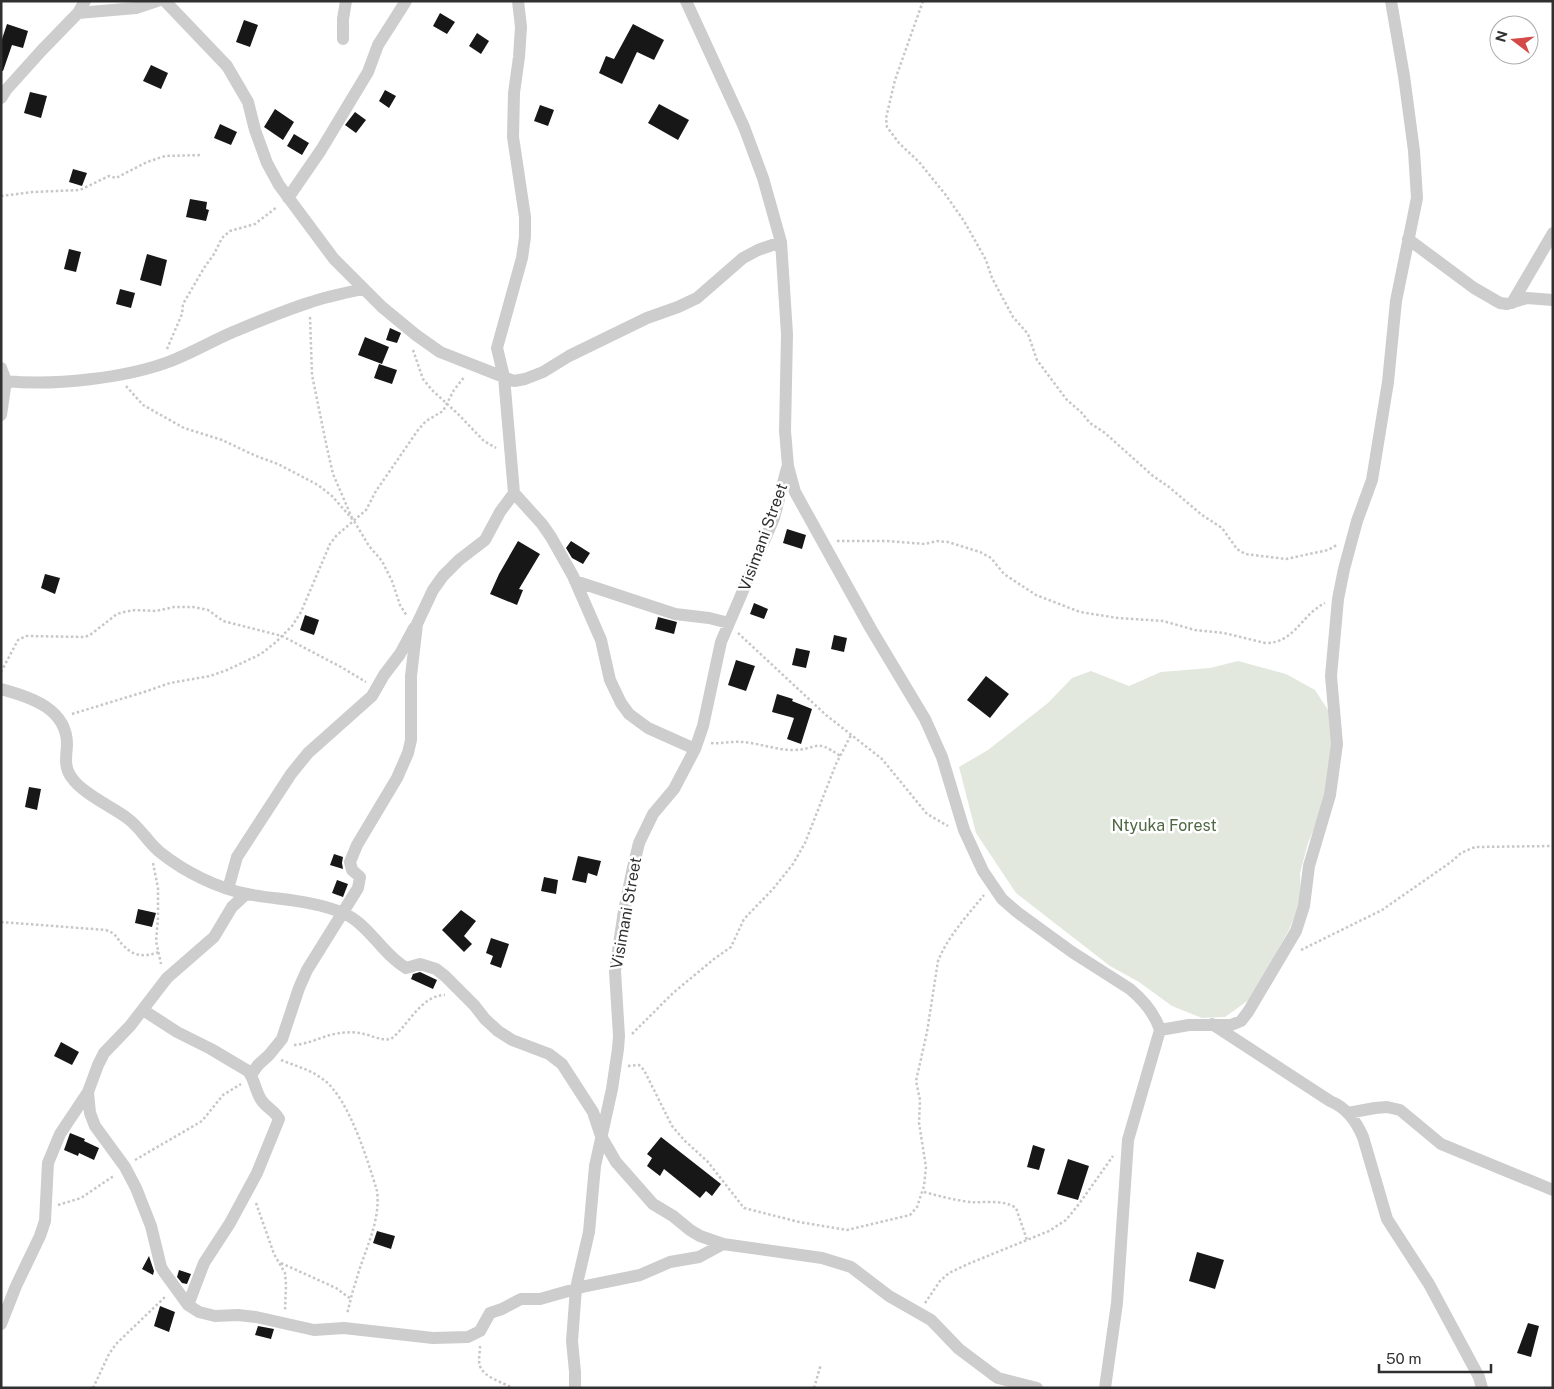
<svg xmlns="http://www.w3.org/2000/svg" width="1554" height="1389" font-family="'Public Sans',sans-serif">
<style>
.green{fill:#e2e8dd}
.building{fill:#171717}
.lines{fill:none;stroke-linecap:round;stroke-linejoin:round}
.path{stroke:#c7c7c7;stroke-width:2.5;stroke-dasharray:2.5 2.5;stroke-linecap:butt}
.street{stroke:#cdcdcd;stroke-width:12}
.labels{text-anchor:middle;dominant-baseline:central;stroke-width:5;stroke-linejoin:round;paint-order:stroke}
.street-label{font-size:16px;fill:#303030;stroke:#fff}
.park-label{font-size:16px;fill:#4f6742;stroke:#fff}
</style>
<rect width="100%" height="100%" fill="#fff"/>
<path class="green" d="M1238,661L1286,674L1315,690L1332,716L1333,744L1323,807L1308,843L1300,873L1301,900L1289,930L1250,999L1225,1017L1202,1018L1172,1006L1139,982L1110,966L1016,893L976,833L959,767L988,750L1048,703L1072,678L1091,671L1129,686L1161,672L1210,668Z"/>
<path class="building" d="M440,13L455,22L447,34L433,26Z
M244,20L258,25L250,47L236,42Z
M7,24L28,31L23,48L12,45L3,71H1V42Z
M633,24L664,40L654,60L637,52L622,84L599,73L606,56L614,59Z
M477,33L489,41L481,54L469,46Z
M151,65L168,73L161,89L143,81Z
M385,90L396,96L389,108L379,101Z
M30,92L47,96L41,118L24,113Z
M659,104L689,120L678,140L648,123Z
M540,105L554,110L548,126L534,121Z
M275,109L294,122L283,140L264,127Z
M355,112L366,120L356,133L345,125Z
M220,124L237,132L231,145L214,138Z
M294,134L309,143L302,155L287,146Z
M73,169L87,173L82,186L69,182Z
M190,199L207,202L206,209L209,210L206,221L186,217Z
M69,249L81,252L76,272L64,269Z
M147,254L167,260L161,286L140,280Z
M120,289L135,293L131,308L116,304Z
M390,328L401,333L397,343L386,340Z
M365,337L389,347L382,364L358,355Z
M379,364L397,370L392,384L374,378Z
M787,529L806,535L802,549L783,543Z
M518,541L540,554L519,589L523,590L517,605L490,594L499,574Z
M571,541L590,553L583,564L572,558L566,548Z
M45,574L60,578L55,594L41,588Z
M754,603L768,609L764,619L750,614Z
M305,615L319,620L314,635L300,630Z
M658,617L677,622L674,634L655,629Z
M834,635L847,638L844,652L831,649Z
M796,648L810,651L806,668L792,665Z
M736,660L755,666L746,691L728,685Z
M986,676L1009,694L990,718L967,700Z
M777,694L793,699L792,701L812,709L801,744L787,739L794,718L772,712Z
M29,787L41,789L37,810L25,807Z
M334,854L343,857L342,863L343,869L330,865Z
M578,856L601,861L597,876L588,873L586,883L572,880Z
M544,877L558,880L556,894L541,891Z
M337,880L348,884L343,897L332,893Z
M138,909L156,913L152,927L135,923Z
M461,910L476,921L464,936L472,944L464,952L442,930Z
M491,938L509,944L501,968L490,964L493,956L486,953Z
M420,972L437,980L433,989L411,979L413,974Z
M61,1042L79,1052L72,1065L54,1056Z
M70,1133L85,1139L84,1141L99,1148L94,1160L79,1153L78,1156L64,1150Z
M661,1137L721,1184L712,1196L706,1191L700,1198L664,1169L660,1176L647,1166L652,1158L647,1154Z
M1033,1145L1045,1149L1039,1170L1027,1167Z
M1068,1159L1089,1166L1078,1200L1057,1194Z
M377,1231L395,1236L391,1249L373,1243Z
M1197,1252L1224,1260L1215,1289L1189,1281Z
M149,1256L154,1271L153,1275L142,1269Z
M179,1270L191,1274L187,1284L182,1283L177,1277Z
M160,1306L175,1312L169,1332L154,1326Z
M1528,1323L1539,1326L1531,1357L1517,1353Z
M258,1326L274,1329L271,1339L255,1335Z"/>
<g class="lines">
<path class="path" d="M923,1L895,80L886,118L887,127L899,143L919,162L945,194L964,221L986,260L992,278L1013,317L1028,334L1037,360L1067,400L1081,412L1090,423L1105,433L1153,476L1169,487L1202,515L1222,528L1237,549L1245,554L1286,559L1328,550L1337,545
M1,196L33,192L80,190L109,176L116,178L147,162L165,156L202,155
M310,317L312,375L327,448L333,474L352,518
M167,349L182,314L183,304L204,268L214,254L222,238L230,231L255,224L277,207
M413,350L423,379L432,390L458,414L484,441L496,448
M126,386L143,405L184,428L222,440L256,456L278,464L318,485L332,496L354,521L369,546L382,561L392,581L400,605L407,616
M837,541H887L925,544L937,541L948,542L980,552L991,558L1004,574L1036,595L1080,612L1118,618L1163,621L1195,630L1224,633L1265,643C1294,644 1302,614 1325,603
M738,633L826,715L882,759L927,814L948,826
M1,672L18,640L26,636L85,637L90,635L117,614L124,612L135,610L156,611L174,607H193L208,610L223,621L282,636L341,667L366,682
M72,714L144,692L170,683L210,676L227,670L261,654L276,642L292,626L301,612L330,544L336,536L366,510L376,491L418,430L426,421L443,411L454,390L465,376
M711,743C722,744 732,741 742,742C759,743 776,750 793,750C818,750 814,737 840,756
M153,863L158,888V918L156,941L161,964
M1,922L106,930C118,934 116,939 124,946C134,957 146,957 159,952
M1301,950L1382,910L1451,862L1461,853L1475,847L1553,846
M632,1034L673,993L714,959L731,947L744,919L773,889L793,864L805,843L836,764L851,735
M294,1045C310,1044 324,1035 340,1033C348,1032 357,1032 364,1034C373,1036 381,1041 391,1039C408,1026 421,995 445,995
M281,1060C296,1066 311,1070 324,1080C349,1099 368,1161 377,1191C381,1222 364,1251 356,1281C352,1292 350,1303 347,1314
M628,1066L639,1065L644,1070L672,1126L684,1140L708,1162L744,1208L799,1222L847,1230L910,1215L917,1207L924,1186L926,1167L919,1123L920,1100L916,1081L927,1032L938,961C948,936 967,916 984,895
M135,1160L202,1121L223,1095L241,1084
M924,1192C939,1196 954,1200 970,1202C985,1203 1003,1199 1016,1208L1027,1240
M256,1203L274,1254L285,1273L286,1285L285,1311
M58,1205L81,1198L115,1175
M281,1263L336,1288L351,1299
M925,1303L940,1281L949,1273L968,1264L1049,1231L1066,1220L1079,1204L1113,1156
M480,1346C480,1352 478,1360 480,1366C483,1377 504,1383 513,1388
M93,1388L109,1354L116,1344L166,1296
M814,1388L821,1364"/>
<path class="street" d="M165,1L227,66L248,102L255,130L267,163L279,185L334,259L382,307L416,335L440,352L514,381L525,379L543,372L569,356L647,318L678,307L697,298L743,258L758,250L781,242
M518,1L521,27L519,57L514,93L513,137L525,217V237L522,258L497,348L504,377L514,493L542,524L551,537L573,576L601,640L610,680L621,703L629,714L648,728L695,749
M686,1L744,127L763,178L781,242L787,334L785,431L788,466L795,492L871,629L925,719L942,757L964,830L983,871L1002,899L1017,912L1072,952L1130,989C1143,1000 1155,1014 1160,1030L1128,1140L1117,1303L1105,1388
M78,13L136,8L157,1
M343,39V19L346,1
M1,98L6,90L42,50L78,13L85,1
M288,198L321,150L368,72L378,45L406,1
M1408,239L1474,288L1500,303L1507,304L1527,298L1553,300
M1512,303L1553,233
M1,368L6,381L1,415
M6,381C54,386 127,378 171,361C192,353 212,341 233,332C257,322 283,311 308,303C325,297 344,293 363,289
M575,581L675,614L709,618L729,623
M1,689C31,697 68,709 67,746C66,757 64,768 72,778C82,793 112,807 127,818C141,828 148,843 161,853C185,872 217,888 247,894C278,900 313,900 343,913C369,924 382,954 406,968L420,964L436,969L445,976L474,1005L485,1019L498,1031L512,1040L549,1054L562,1064L593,1112L601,1136L616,1162L653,1204L673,1216L690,1230L700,1236L723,1244L822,1258L851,1267L889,1296L931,1320L959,1349L991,1373L998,1378L1037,1388
M228,889L237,857L291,774L308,753L372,696L384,675L400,654L414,628
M143,1010L177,1032L211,1049L248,1071C255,1079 255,1092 262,1101C267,1108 275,1111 279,1119L257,1173L230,1223L204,1263L188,1305
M1212,1024L1330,1101C1347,1108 1356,1121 1363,1137L1387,1219L1429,1284L1479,1377L1482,1388
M1160,1030L1189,1025H1231L1241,1021L1248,1012L1296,931L1304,906L1309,866L1330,795L1337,744L1331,676L1338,599L1344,569L1357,521L1372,480L1388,382L1396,301L1417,198L1414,151L1404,76L1391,1
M251,1075L258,1065L269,1055L282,1039L299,988L307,970L358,888L360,877L352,870L350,862L357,845L397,778L408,753L411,740V676L417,624L433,590L443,576L459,560L485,540L500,512L514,493
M88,1092L90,1113L95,1126L125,1167L136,1188L151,1226L161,1267L164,1272L188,1305L199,1312L215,1316L238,1315L256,1317L314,1330L344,1328L433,1338L468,1337L480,1331L490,1313L502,1309L521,1299H540L586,1286L640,1275L670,1262L699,1257L723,1244
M1348,1113L1375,1108L1387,1107L1400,1110L1441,1144L1553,1190
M1,1324L16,1286L40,1236L45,1221L48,1163L60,1134L88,1092L98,1065L104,1053L130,1026L167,978L214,937L232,907L246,894
M575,1388V1372L572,1341L576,1288L589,1232L595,1166L612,1089L618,1049L619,1036L615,971L624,911L632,872L639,843L653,814L674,789L695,749L703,726L721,642L774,518L787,468"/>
</g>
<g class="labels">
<g class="street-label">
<text transform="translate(763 537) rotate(-70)">Visimani Street</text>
<text transform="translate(626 913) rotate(-80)">Visimani Street</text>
</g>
<g class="park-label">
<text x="1164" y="825">Ntyuka Forest</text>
</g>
</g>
<rect width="1554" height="1389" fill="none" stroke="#303030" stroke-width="5"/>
<g transform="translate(1514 40) rotate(286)"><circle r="24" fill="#ffffff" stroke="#acacac"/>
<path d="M0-4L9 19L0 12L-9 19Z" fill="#d34a46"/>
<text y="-8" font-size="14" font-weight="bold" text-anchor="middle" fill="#303030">N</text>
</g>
<path d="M1379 1364v8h112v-8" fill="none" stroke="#303030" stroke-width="2.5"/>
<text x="1386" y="1364" font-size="15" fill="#303030" stroke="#ffffff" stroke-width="4" paint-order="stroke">50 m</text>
</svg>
